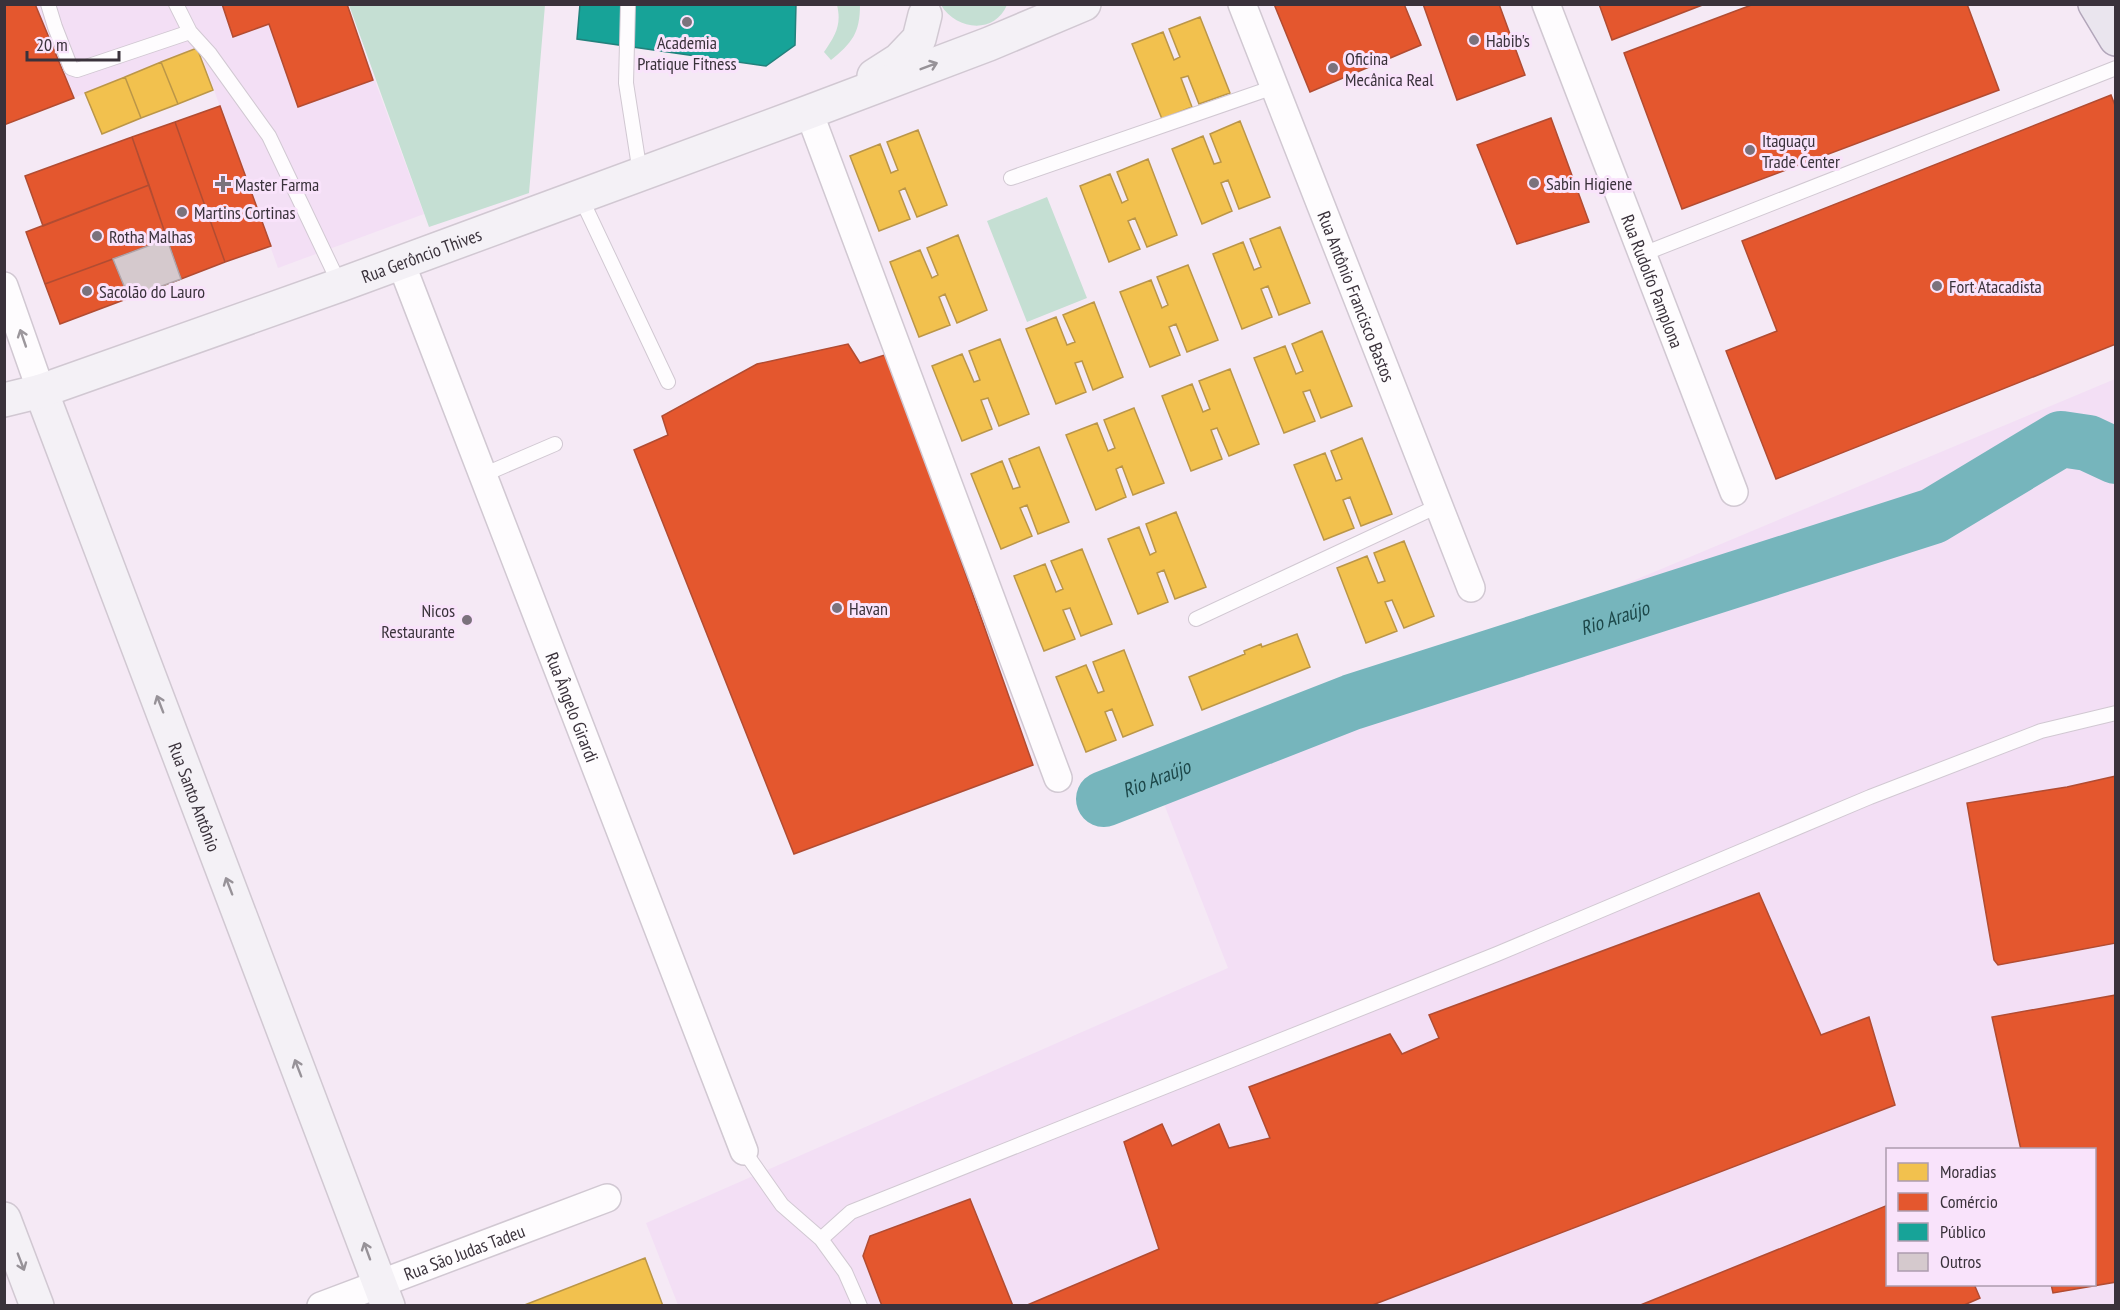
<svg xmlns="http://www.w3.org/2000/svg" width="2120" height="1310" font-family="'PT Sans Narrow',sans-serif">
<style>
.built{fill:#f3dff5;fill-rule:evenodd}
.green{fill:#c5dfd3}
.homes{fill:#f2c14e;stroke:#bb9648;stroke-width:1.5}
.shops{fill:#e4572e;stroke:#b14c32;stroke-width:1.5}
.public{fill:#17a398;stroke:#22817c;stroke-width:1.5}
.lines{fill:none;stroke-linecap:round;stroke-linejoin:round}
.river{stroke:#76b5bc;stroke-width:56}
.building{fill:#d5c9cd;stroke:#b1a5aa;stroke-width:1.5}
.lane-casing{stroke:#d1c8d2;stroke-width:16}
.street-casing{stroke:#d1c8d2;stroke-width:30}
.secondary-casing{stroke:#d1c8d2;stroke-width:36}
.primary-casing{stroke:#b2a6ba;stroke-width:36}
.lane{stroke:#fefcfe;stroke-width:14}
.street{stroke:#fefcfe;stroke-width:27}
.secondary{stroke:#f4f1f6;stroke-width:33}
.primary{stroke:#eae5ee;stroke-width:33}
.oneway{stroke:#979298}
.oneway2{stroke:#9c979c}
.poi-dot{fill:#7b727c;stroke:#f9e3fb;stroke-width:2}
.labels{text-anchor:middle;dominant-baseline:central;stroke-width:6;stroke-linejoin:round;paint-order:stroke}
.poi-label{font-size:18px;fill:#3a323b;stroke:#f9e3fb;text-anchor:start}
.street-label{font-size:18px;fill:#3a323b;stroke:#f9e3fb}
.water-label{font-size:20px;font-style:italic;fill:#1c4749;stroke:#f9e3fb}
</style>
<rect width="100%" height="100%" fill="#f5e9f5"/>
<path class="built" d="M35,5H347L424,214L278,268L200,51L197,48L74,98Z
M2115,379V1305H678L646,1223L1228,968L1155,781ZM1888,1150H2094V1284H1888Z"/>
<path class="green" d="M349,5H545L529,193L429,227Z
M837,5H860C860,33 852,43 831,60L824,52C835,36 842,25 837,5Z
M941,5V4L1007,5C994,35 956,30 941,5Z
M1047,197L1087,298L1027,322L987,221Z"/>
<path class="homes" d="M1200,17L1230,93L1199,104L1188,76L1181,78L1192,107L1162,119L1132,44L1163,32L1174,60L1180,57L1169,29Z
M197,48L213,90L178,104L161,62Z
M161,62L178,104L141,118L125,77Z
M125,77L141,118L102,134L85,93Z
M1240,121L1270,197L1239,209L1228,180L1221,183L1232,211L1202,224L1172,149L1203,136L1214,164L1221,162L1210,134Z
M918,130L947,205L917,217L905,188L899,191L910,219L879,231L850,156L880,144L891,173L898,170L887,142Z
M1148,159L1177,235L1147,247L1135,218L1128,221L1140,249L1109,262L1080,186L1110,174L1122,203L1128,200L1117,172Z
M1280,227L1310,303L1279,315L1268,286L1261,289L1272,317L1242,329L1213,254L1243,242L1254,270L1261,267L1250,239Z
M958,235L987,310L957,323L945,294L939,297L950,325L919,337L890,262L920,250L932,278L938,275L927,248Z
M1188,265L1218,340L1187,352L1176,324L1169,327L1180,355L1150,367L1120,292L1151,280L1162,308L1168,305L1157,277Z
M1094,302L1123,377L1093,390L1082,361L1075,363L1086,392L1056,404L1026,329L1056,317L1067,345L1075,342L1063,315Z
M1322,331L1352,406L1321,418L1310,390L1303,392L1315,421L1284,433L1254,358L1285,346L1296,374L1303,371L1292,344Z
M1000,339L1029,414L999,426L988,398L981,400L992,429L962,441L932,366L962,354L974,382L980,380L969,351Z
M1230,369L1259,444L1229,456L1217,428L1211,430L1222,459L1191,471L1162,396L1192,384L1203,412L1210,409L1199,381Z
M1134,408L1164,483L1133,495L1122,466L1116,469L1126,497L1096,510L1066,435L1097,423L1108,451L1115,448L1104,420Z
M1362,438L1392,514L1361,526L1350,497L1343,500L1354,528L1324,540L1294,465L1325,453L1336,481L1342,479L1331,451Z
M1039,447L1069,522L1038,534L1027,505L1020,508L1032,536L1001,549L971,474L1002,461L1013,489L1020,487L1009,459Z
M1176,512L1206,587L1175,599L1164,570L1157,573L1168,602L1138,614L1108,539L1139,527L1150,555L1156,552L1146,524Z
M1404,541L1434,616L1404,628L1392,600L1385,602L1397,631L1366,643L1337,568L1367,556L1378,583L1385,581L1374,553Z
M1082,549L1112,624L1081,636L1070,608L1063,610L1075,639L1044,651L1014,576L1045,564L1056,592L1063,589L1051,561Z
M1297,634L1310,667L1202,710L1189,677L1245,654L1244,651L1261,644L1262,647Z
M1124,650L1153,725L1123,737L1112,709L1105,712L1116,740L1086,752L1056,677L1086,665L1098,693L1104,691L1093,662Z
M645,1258L663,1306H522Z"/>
<path class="shops" d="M4,4H35L74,98L4,125Z
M222,4H347L373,80L298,107L269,24L233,37Z
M1274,4H1404L1421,45L1310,92Z
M1423,4H1499L1525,75L1457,100Z
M1599,4H1705L1612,40Z
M1754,4H1967L1999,90L1682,209L1624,53Z
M2111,95L2116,108V344L1776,479L1726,351L1777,331L1742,241Z
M220,106L271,246L225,262L175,122Z
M1551,118L1589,222L1517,244L1477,145Z
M175,122L225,262L181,279L132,137Z
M132,137L149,185L43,226L25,176Z
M149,185L167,239L45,284L26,232Z
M167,239L181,279L129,298L113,259Z
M113,259L129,298L60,324L45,284Z
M848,344L860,363L888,354L1033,765L794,854L634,450L668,435L662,416L757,364Z
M2116,776V943L1998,965L1994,960L1967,803L2067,787Z
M1759,893L1821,1035L1869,1017L1895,1105L1370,1306H1025L1159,1249L1124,1142L1162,1124L1172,1146L1219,1124L1229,1148L1270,1138L1249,1087L1390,1034L1402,1054L1439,1038L1429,1015Z
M2116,995V1282L2053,1293L2051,1284H2094V1150H2021L1992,1017Z
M970,1199L1013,1306H882L863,1256L870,1236Z
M1888,1205V1284H1974L1980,1298L1962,1306H1638Z"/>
<path class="public" d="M580,4H796L795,45L766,66L577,39Z"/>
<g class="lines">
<path class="river" id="s1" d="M1104,799L1352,702L1933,516L2061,439L2088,443L2116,456"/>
</g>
<path class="building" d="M167,239L181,279L129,298L113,259Z"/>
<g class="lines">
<g class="lane-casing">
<path id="lane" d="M48,4L55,27L71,68L77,70L190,32
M176,4L190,32L210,54L269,136L340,285
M628,4L626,83L640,173
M1011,178L1274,87
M580,196L668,382
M1643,254L2116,68
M483,475L555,444
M1196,619L1438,506
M744,1151L782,1205L821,1239
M860,1306L845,1272L821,1239L851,1212L1497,954L1870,797L2041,731L2116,713"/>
</g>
<g class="street-casing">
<g id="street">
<path id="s2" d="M1242,4L1471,588"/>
<path id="s3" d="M1546,4L1734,492"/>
<path d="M809,112L1058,778"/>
<path id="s4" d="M401,263L744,1151"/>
<path d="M4,286L41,391"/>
<path id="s5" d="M321,1306L607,1198"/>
</g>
</g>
<g class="secondary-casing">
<g id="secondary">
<path d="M874,76L899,60L919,39L925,15"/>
<path id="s6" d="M41,391L388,1306"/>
<path id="s7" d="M4,400L41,391L340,285L809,112L989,44L1084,4"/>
<path d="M4,1219L37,1306"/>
</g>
</g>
<g class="primary-casing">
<path id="primary" d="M2095,4L2116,39"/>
</g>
<use href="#lane" class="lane"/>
<use href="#street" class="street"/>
<use href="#secondary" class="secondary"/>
<use href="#primary" class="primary"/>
</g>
<defs><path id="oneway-shaft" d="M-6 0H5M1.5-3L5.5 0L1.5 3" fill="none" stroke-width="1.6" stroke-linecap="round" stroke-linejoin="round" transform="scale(1.5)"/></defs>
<g class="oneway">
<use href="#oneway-shaft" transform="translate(929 66) rotate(-21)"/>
<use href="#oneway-shaft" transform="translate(160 704) rotate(-111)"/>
<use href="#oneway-shaft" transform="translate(229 886) rotate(-111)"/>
<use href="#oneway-shaft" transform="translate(298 1068) rotate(-111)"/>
<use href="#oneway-shaft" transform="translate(367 1251) rotate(-110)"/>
<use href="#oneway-shaft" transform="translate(21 1262) rotate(69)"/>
</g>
<use class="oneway2" href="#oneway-shaft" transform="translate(23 338) rotate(-109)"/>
<g class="poi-dot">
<circle cx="687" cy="22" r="6"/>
<circle cx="1474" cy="40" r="6"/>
<circle cx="1333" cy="68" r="6"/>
<circle cx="1750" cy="150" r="6"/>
<circle cx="1534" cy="183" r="6"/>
<path d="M220 175h6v6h6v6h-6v6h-6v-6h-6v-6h6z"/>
<circle cx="182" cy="212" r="6"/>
<circle cx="97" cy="236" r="6"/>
<circle cx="1937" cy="286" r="6"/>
<circle cx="87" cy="291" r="6"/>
<circle cx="837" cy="608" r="6"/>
<circle cx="467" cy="620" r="6"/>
</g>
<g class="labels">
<g class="poi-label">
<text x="1486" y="40">Habib's</text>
<text x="687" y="42" text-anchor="middle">Academia<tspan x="687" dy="21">Pratique Fitness</tspan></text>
<text x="1345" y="58">Oficina<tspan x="1345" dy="21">Mecânica Real</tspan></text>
<text x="1762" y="140">Itaguaçu<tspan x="1762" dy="21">Trade Center</tspan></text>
<text x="1546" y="183">Sabin Higiene</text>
<text x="235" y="184">Master Farma</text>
<text x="194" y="212">Martins Cortinas</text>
<text x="109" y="236">Rotha Malhas</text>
<text x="1949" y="286">Fort Atacadista</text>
<text x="99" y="291">Sacolão do Lauro</text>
<text x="849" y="608">Havan</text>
<text x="455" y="610" text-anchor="end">Nicos<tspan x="455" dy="21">Restaurante</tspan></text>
</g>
<g class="street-label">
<text stroke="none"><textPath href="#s7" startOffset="442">Rua Gerôncio Thives</textPath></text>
<text stroke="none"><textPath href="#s3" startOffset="297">Rua Rudolfo Pamplona</textPath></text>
<text stroke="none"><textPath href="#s2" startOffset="314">Rua Antônio Francisco Bastos</textPath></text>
<text stroke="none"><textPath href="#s4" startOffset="476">Rua Ângelo Girardi</textPath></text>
<text stroke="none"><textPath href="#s6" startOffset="434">Rua Santo Antônio</textPath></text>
<text stroke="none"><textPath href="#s5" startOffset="153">Rua São Judas Tadeu</textPath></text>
</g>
<g class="water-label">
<text stroke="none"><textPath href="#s1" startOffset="542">Rio Araújo</textPath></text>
<text stroke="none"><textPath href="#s1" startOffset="56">Rio Araújo</textPath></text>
</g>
</g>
<rect width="2120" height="1310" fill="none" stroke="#3a323b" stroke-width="12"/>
<rect x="1886" y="1148" width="210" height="138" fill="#f9e3fb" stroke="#ad9cae" stroke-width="1.5"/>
<rect x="1898" y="1163" width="30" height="18" fill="#f2c14e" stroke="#ad9cae" stroke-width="1.5"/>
<text x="1940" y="1178" font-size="18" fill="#3a323b">Moradias</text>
<rect x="1898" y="1193" width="30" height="18" fill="#e4572e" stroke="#ad9cae" stroke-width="1.5"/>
<text x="1940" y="1208" font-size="18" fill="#3a323b">Comércio</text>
<rect x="1898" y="1223" width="30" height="18" fill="#17a398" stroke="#ad9cae" stroke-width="1.5"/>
<text x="1940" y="1238" font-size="18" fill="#3a323b">Público</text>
<rect x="1898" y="1253" width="30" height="18" fill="#d5c9cd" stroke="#ad9cae" stroke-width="1.5"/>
<text x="1940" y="1268" font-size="18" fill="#3a323b">Outros</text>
<path d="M27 51v9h92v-9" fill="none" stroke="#3a323b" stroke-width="3"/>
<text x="36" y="51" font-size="18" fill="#3a323b" stroke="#f9e3fb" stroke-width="4.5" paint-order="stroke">20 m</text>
</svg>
